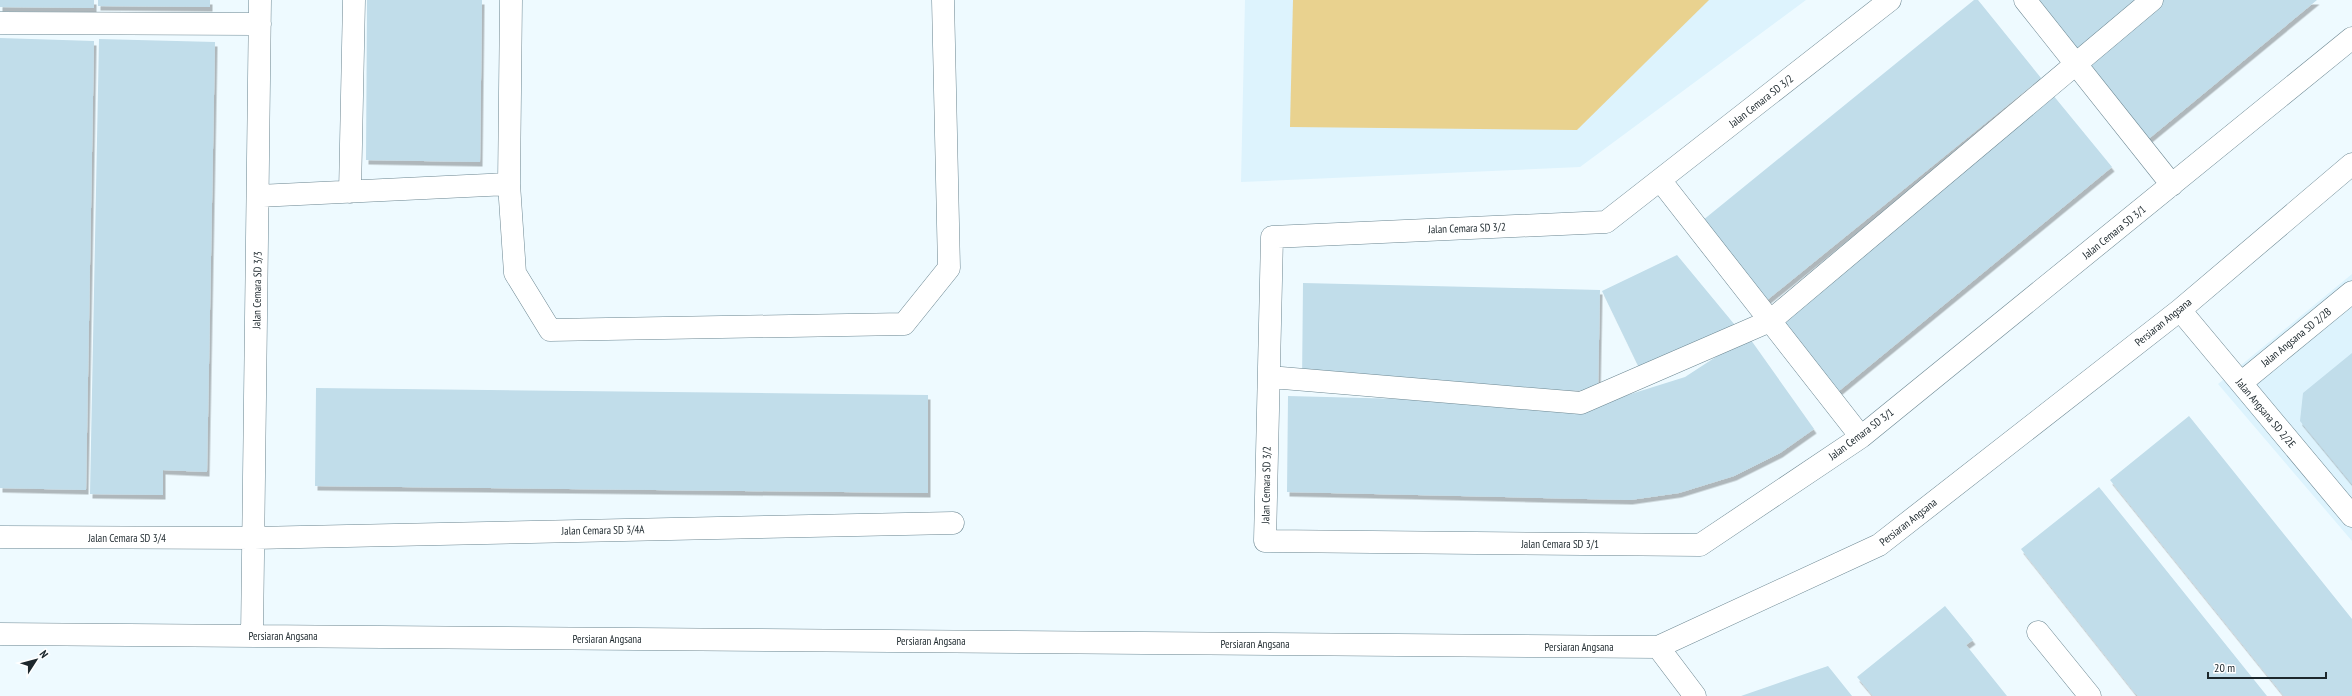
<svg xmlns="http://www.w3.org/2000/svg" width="2352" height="696" font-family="'PT Sans Narrow',sans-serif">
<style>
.built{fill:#ddf3fd}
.green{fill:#e9d28f}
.building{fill:#c1ddea;filter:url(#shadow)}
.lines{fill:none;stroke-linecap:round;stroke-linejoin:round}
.minor-casing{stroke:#6b8691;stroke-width:23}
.minor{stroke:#fff;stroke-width:22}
.labels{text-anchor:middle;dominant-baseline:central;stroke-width:3.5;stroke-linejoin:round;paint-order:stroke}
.street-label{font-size:11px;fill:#1c272c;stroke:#fff}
</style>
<defs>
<filter id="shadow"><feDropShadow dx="2.5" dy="4.5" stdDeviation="0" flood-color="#0004"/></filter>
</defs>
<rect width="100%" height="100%" fill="#eefaff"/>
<path class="built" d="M1245,0H1806L1580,167L1241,182Z
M2352,274V541L2218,384Z"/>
<path class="green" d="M1293,0H1709L1577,130L1290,127Z"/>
<path class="building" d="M0,0H94V8L0,7Z
M98,0H210V7L98,6Z
M367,0H482L480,162L366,160Z
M1974,0H1978L2041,78L1761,305L1697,225Z
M2020,0H2138L2068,58Z
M2159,0H2317L2140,146L2076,68Z
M0,38L94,41L86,490L0,488Z
M99,39L215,42L207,472L163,470V495L90,494Z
M2048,89L2112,167L1834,395L1770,315Z
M1677,255L1739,330L1643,376L1602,291Z
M1303,283L1600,290L1598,391L1302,384Z
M1748,336L1814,429L1780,453L1734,476L1679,493L1630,500L1287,492L1288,396L1403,399H1615L1685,377Z
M2352,353V484L2300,421L2303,393Z
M316,388L928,395V493L315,486Z
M2189,416L2352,619V696H2284L2110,480Z
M2099,487L2145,544L2267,696H2138L2135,693L2021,549Z
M1945,606L1973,640L1966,645L2007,696H1873L1857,677Z
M1828,666L1852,696H1741Z"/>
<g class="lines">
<g class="minor-casing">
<path id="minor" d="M1890,0L1606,222L1272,237L1265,541L1700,545L1861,437L2352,38
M2025,0L2172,185
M0,23L260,24
M1660,180L1861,437
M509,184L515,273L550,330L904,324L949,268L943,0
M350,192L354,0
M258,196L509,184L511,0
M2180,310L2352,516
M1269,377L1581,403L1770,321L2152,0
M2241,383L2352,292
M0,537L254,538L953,523
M2038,632L2090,696
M0,634L1658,647L1879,545L2180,310L2352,164
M252,636L260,0
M1658,647L1695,696"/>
</g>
<use href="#minor" class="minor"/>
</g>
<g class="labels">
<g class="street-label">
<text transform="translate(1761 101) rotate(-38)">Jalan Cemara SD 3/2</text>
<text transform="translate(1467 228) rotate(-2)">Jalan Cemara SD 3/2</text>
<text transform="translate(2114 232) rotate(-39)">Jalan Cemara SD 3/1</text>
<text transform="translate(257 290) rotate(-89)">Jalan Cemara SD 3/3</text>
<text transform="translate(2163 322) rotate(-39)">Persiaran Angsana</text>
<text transform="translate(2296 337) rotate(-39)">Jalan Angsana SD 2/2B</text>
<text transform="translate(2266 413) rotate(50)">Jalan Angsana SD 2/2E</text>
<text transform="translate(1861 434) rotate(-37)">Jalan Cemara SD 3/1</text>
<text transform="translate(1266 485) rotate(-89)">Jalan Cemara SD 3/2</text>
<text transform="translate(1908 522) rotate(-38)">Persiaran Angsana</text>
<text transform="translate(603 530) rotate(-1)">Jalan Cemara SD 3/4A</text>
<text x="127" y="538">Jalan Cemara SD 3/4</text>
<text x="1560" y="544">Jalan Cemara SD 3/1</text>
<text x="283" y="636">Persiaran Angsana</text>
<text x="607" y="639">Persiaran Angsana</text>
<text x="931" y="641">Persiaran Angsana</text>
<text x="1255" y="644">Persiaran Angsana</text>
<text x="1579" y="647">Persiaran Angsana</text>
</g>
</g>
<g transform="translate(36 660) rotate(54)" stroke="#ffffff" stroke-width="3" paint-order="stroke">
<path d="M0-3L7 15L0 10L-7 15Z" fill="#1c272c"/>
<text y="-6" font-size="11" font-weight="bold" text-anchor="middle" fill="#1c272c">N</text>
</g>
<path d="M2208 672v6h118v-6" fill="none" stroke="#1c272c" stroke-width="2"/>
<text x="2214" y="672" font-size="12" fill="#1c272c" stroke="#ffffff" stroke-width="3" paint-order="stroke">20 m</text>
</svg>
